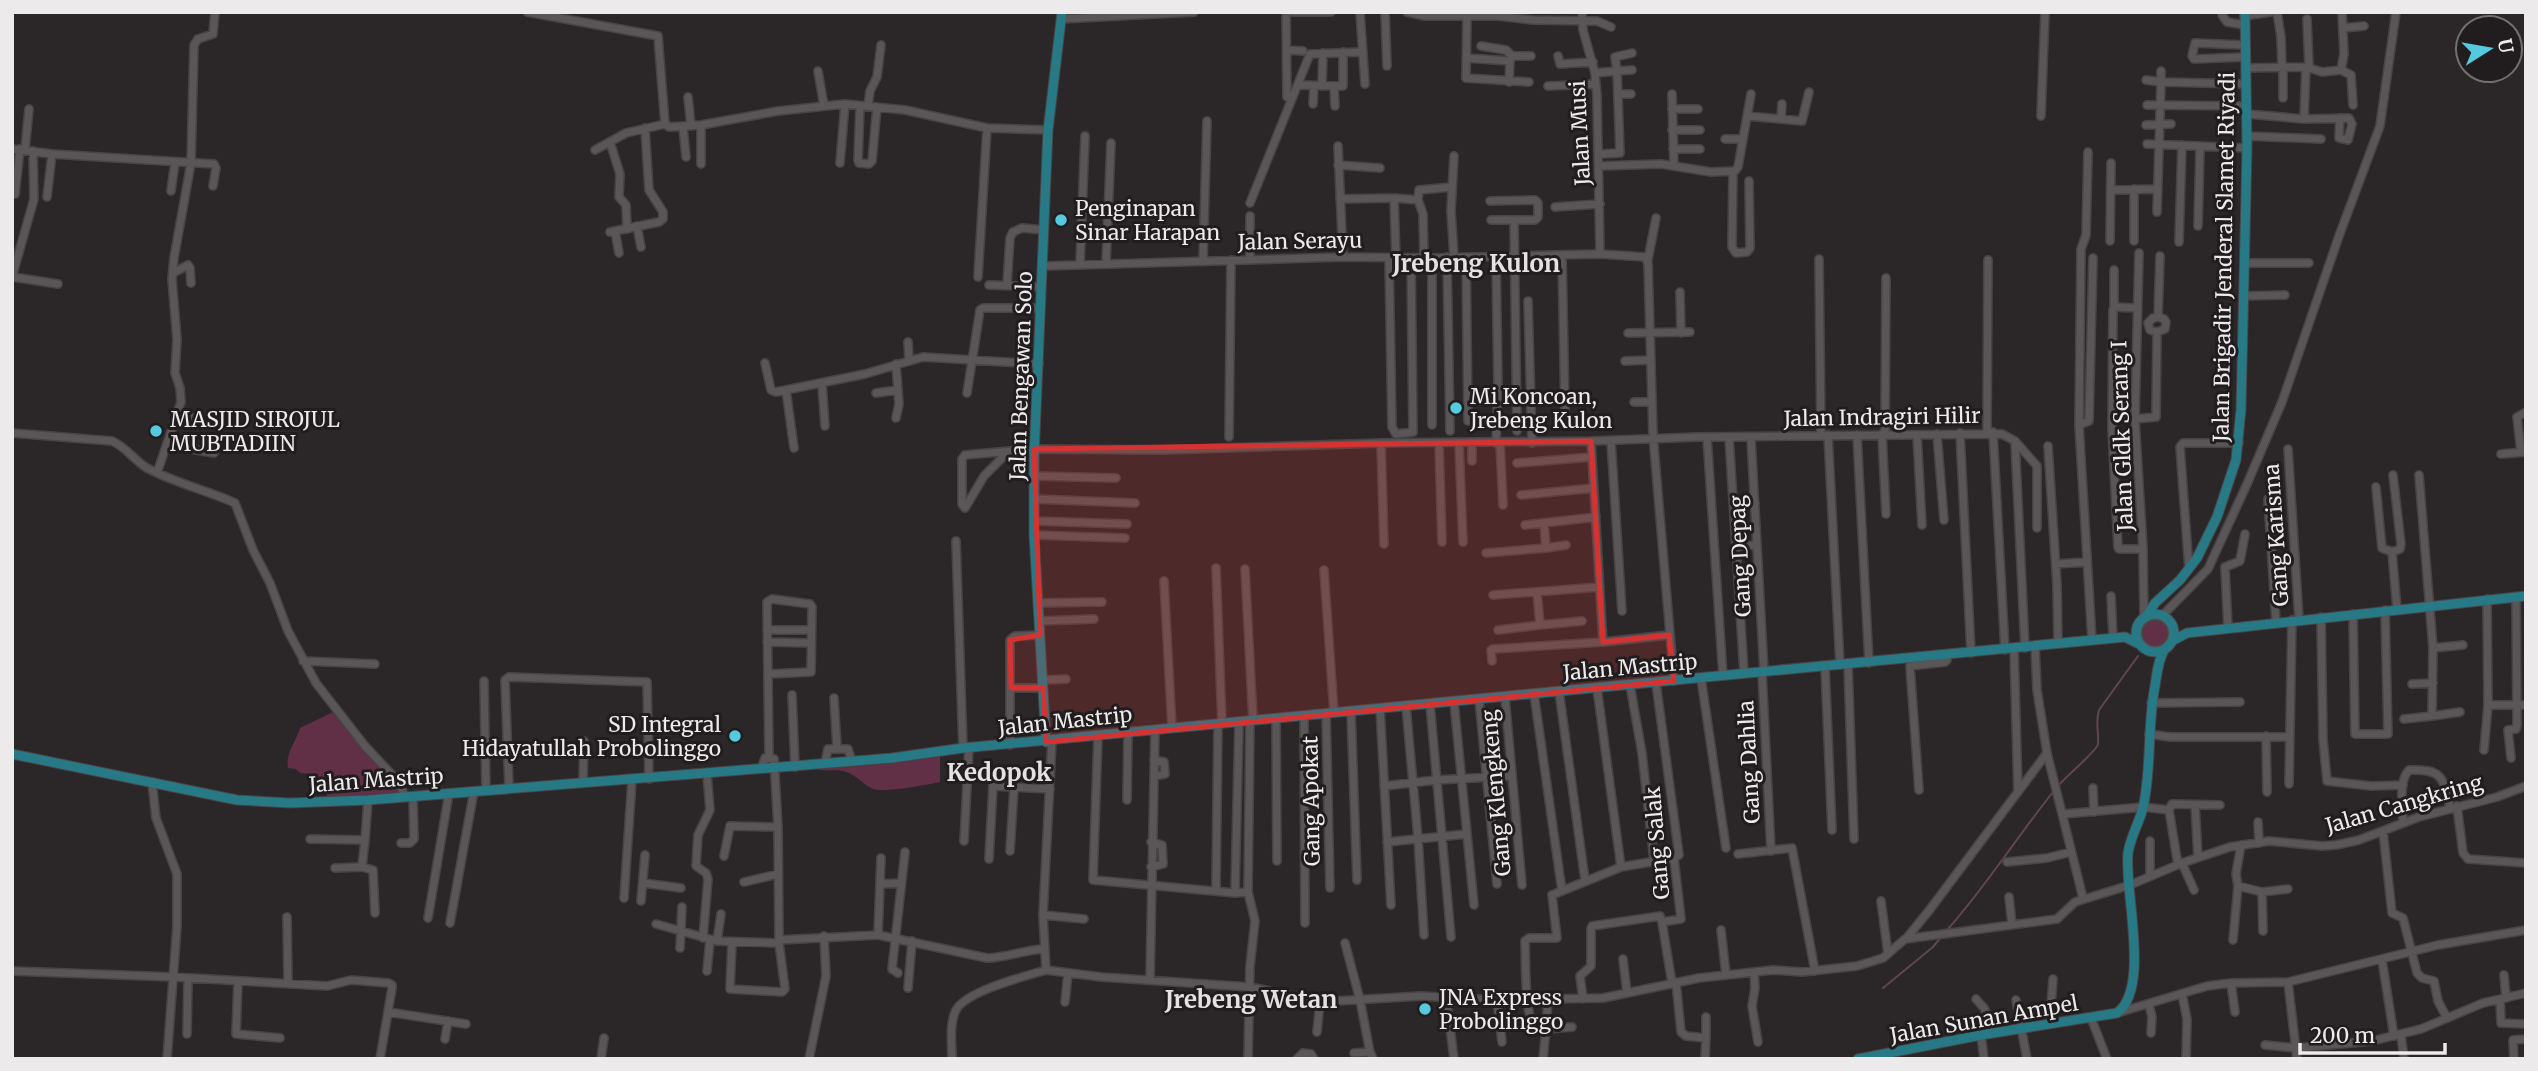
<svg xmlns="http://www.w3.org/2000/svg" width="2538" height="1071" font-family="Merriweather,serif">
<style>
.green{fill:#612f46}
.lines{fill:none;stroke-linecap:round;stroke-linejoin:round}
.stream{stroke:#604652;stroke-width:2}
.minor-casing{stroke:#484445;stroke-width:10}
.major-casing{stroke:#484445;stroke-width:11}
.minor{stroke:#5a5557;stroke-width:7}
.major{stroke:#277986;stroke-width:9}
.marked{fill:#d73232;fill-opacity:0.2;stroke:#d73232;stroke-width:5;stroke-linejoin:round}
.poi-dot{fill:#55cadf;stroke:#211d1f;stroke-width:2.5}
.labels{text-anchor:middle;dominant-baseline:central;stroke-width:6;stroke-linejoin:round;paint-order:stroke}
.street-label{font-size:21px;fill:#edeaeb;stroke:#211d1f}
.poi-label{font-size:21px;fill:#edeaeb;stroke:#211d1f;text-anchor:start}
.quarter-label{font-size:24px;font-weight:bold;fill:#e5e0e2;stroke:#211d1f}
</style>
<rect width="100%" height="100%" fill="#2b2728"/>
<path class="green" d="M2140 634a15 15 0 1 1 30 0a15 15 0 1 1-30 0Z
M333,712L392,776L399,787L397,793L328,801L325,784L311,774L300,773L296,769L288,768C285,753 296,742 300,728Z
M940,754V782C927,785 883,793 873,789C864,785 858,777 849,773C835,767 825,774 812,767Z"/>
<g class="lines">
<path class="stream" d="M2059,785C2065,777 2098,750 2098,744C2099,731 2095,723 2099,710L2138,656
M1948,929C1986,886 2017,837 2053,792
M1883,988L1933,947L1942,936"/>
<g class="minor-casing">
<path id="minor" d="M527,12L658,36L665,124L669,127L701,125L778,111L845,104L905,110L987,128L1048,130
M1286,12L1287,97
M1292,12H1331
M1360,12L1365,84
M1385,12L1387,66
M1407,12L1425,16H1498L1533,20L1597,21L1611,27
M1582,12L1583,30L1595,73L1597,96L1600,254
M2277,12L2281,37L2282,67
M2222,15L2227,22L2245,25
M1467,16L1466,78L1529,82
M2244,16L2271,12
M1061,19L1194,12
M2307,19L2309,67
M2343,28L2364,26
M2245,45L2195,43L2192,56L2194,59L2245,57
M1481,46L1506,50L1512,56
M1287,50L1303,51
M1632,53L1615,57L1617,71L1632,70
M1558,56L1560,64L1593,62
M1466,58L1510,61L1509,82
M1510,61L1512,56H1531
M2246,68L2306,67L2322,72L2341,70L2344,54L2342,12
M2341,70L2351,75L2353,105
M818,71L824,106
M1595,73L1617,71L1620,153L1599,154
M2146,80L2161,82V71
M1299,85L1343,86V52
M1322,86L1323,53
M1334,86L1335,106
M1548,86L1596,84
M1618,94H1631
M1672,94L1674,166
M688,97L691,126
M2283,98V67
M1313,104L1314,86
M2147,105L2246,106
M860,106L858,160L859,163L869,164L872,161L877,107
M868,106L870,91L877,77L881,45
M1672,109H1698
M2247,114L2304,119L2349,118L2352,124L2348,140L2339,138L2340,118
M1747,116L1802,121L1809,92
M2041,116L2045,12
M1781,119L1782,104
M2304,119L2306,67
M701,125V164
M2146,125L2171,124
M683,127L686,157
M1672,130H1700
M2247,136L2321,139
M1725,139H1743
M610,142L620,174L619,197L626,205L627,229
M2147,144L2247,148
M1338,146L1343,257
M12,149L52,154L214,164L216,168L213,186
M1673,149H1700
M25,150L29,109
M595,150L626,133L665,124
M2088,152L2086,235L2081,249L2079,425L2092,640
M840,163L845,104
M1338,165L1380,168
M1599,166L1661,164L1711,172L1735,171L1738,167L1751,94
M1733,171L1732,247L1736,253L1747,252L1750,248L1749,181
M2112,190L2158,189
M171,191L175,162
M15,194L20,149
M47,197L52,154
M1340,199L1394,198
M1418,200L1419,190L1452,187
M1490,201L1535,200L1538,203V217L1535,220H1491
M1250,203L1310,54L1363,52
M1555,207L1600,204
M2157,212L2161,82L2246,84
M1514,220L1517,431
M637,226L641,247
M2198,226L2200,147
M615,231L619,253
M610,232L659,222L663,219V212L649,190L645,128
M2110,241L2111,163
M2134,241V189
M2179,242L2182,145
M2139,253L2135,419L2143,549L2144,618
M1562,255L1565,412
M1447,257L1450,431
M1454,257L1451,211L1454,156
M1466,257L1468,421
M1496,257L1498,385L1496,443
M1389,258L1392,427L1396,434L1413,432L1411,258
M1396,258L1394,198L1418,200L1423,214L1424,258
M1432,258V425
M1250,259V216
M1648,259L1656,218
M1819,259L1821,435
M1203,261L1207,121
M2244,263H2309
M1106,264L1111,143
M1080,265L1085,136
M1043,266L1343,257L1432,258L1600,254L1645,257L1648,263L1653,435L1674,681
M173,273L188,265L190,268L191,283
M12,277L34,199L33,151
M13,277L58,284
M978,277L987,128
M989,285L1041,287
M1007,285L1010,238L1013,232L1022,228L1044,230
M1680,292L1681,333
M2243,296L2285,295
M1528,301L1532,443
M2114,307V270
M2136,308L2114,307L2113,310L2112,428L2118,547L2119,549H2143
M2158,317L2160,256
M2157,332L2150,330L2148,323L2153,318L2158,317
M2157,332L2165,329L2166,322L2164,319L2158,317
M1628,333L1690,332
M908,342L909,360
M1625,361L1651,360
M765,363L771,390L776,392L865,374L923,357L1039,364
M822,384L825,426
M786,390L794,448
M876,393L898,390
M967,393L980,310L983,308H1041
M1634,402H1652
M177,416L219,421
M896,418L899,404L896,364
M2135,419L2156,417L2157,332
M2079,425L2089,421L2093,258
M1987,432L1988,260
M1993,432L2005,650
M12,433L112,441C126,447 134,460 147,468C175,483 206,490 235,503L253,550L270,583L288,631L316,683L365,746L397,780L405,796
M1960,433L1971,653
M1882,434L1886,514
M1885,434L1886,278
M1937,434L1944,520
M1828,435L1840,665
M1857,435L1869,663
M1917,435L1922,525
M1229,437L1231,260
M1707,437L1723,676
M1729,437L1744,673
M1751,438L1764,672
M1611,441L1622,611
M2015,441L2025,648
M1381,443L1384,544
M1500,443L1503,505
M1439,444L1442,542
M1459,444L1463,542
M1472,444V461
M168,445L214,453
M2048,446L2057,585L2058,643
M2288,449L2299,619
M2521,452L2517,417L2526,412
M2501,454L2525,452
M1517,463L1592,457
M157,473L181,402L180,388L175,373L177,340L172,279L174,258L191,163L194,45L198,39L213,34L215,12
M2419,475L2433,648L2432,716L2460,712
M1034,476L1116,478
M2376,487L2382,548L2392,552
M1521,495L1594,488
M1034,499L1135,503
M2268,499L2276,622
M1734,505L1755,503
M965,508L962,504V459L965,455L1034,449L1163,450L1381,443L1591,441
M965,508L984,476L1007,453
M1034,521L1127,524
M1544,523L1546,548L1566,545
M1525,525L1596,517
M1034,535L1125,538
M956,541L963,748
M1737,546L1757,545
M2392,552L2400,549L2401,544L2393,475
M2392,552L2397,609
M1486,553L1546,548
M2056,564L2087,562
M1216,568L1222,724
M1245,569L1253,720
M2189,569L2180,447L2183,443H2239
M1324,570L1334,713
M1164,581L1172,728
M1493,595L1600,587
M2111,596L2113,638
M1038,603L1102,602
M2353,614L2355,734H2388L2385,610
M2162,616L2208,569L2247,484L2282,402L2339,236L2380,126L2396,12
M2138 633a17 17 0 1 1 34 0a17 17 0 1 1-34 0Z
M2321,617L2323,739L2327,781L2371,786L2403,785
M1039,621L1094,619
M1540,625L1582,621
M2228,628L2225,567L2240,561L2245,534
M767,630H811
M1498,630L1540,625L1537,592
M1669,635L1603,642L1591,441L1698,437L2002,434L2015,441L2037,466V528
M767,642L810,643
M2035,646L2037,690L2047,753L2083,898
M2433,648L2463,645
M2014,649L2018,792
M303,661L375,664
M1492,661L1491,650L1493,649L1603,642
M1848,665L1854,839
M1825,667L1832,830
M1762,672L1771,851
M768,674L811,672L812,607L810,604L772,599L767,602L769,757
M1701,678L1726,848
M1043,680L1066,679
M484,681L486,790
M1656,683L1679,855L1674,858L1681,919L1662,922L1672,983
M2412,684L2433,683
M1630,685L1642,753L1654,860
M1011,688H1043
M1597,688L1621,867
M1559,691L1585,880
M1534,694L1562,891
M792,695L795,767
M1505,697L1522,885
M834,698L837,748
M1479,699L1497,884
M1454,702L1474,905
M2151,703L2240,702
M1430,704L1451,937
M2488,705H2526
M1406,706L1418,838L1424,935
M1380,708L1391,905
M1351,711L1357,880
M1326,713L1330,888
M1304,716L1305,923
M1276,718L1277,861
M2404,719L2432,716
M2149,734L2170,737H2289
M1098,736L1093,880L1235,893L1248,892
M2266,736L2267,792
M1052,741L1043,915L1046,970L1101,977L1250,987L1320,1002L1420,996L1497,1000L1603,998L1699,978L1773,970L1802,972L1857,966L1883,958L1905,939L2057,919L2075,902L2130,885L2182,863L2230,847L2269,841L2322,846L2336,845L2359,840L2419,817L2497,797L2526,786
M1010,745V640L1015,636L1040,635
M2484,750L2488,705L2487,599
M2511,758L2508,730L2516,729L2517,725L2516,597
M825,763L828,749H848L852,761
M761,769L765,758L774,759L778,827L779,940L878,935L987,958C1006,958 1024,950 1043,949
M994,774L993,786L1050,789
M1154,776L1165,774L1164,762L1154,760
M152,782L156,818L177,874V926L167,1059
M583,783L584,741
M2289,784L2292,620
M1384,786L1436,780L1511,776
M509,788L505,680L509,677L647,682L649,779
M2093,788L2094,812
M1919,790L1910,666L1945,662L1947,660V655
M1127,800L1128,732
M2195,805L2198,857
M2457,806L2463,853L2468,859L2526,863
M2169,810L2172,804L2220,805
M2064,814L2143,807L2169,810L2178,865
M2258,822L2259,843
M2403,823C2403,808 2398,781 2409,770C2443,769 2443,777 2450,808
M2383,831L2392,913L2403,918L2417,973L2422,978L2434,981L2438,1001L2447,1018
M1492,834L1516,831
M310,839L365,840L368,800
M964,841L969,748
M2150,841V876
M1387,842L1467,834
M401,843H410L414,839L413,796
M2241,845L2236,874L2238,886L2262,892L2288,889
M1010,851L1014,787
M1738,854L1792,848L1815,971
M724,856L730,826L778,827
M989,859L993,786
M2007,862L2047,858L2071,852
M2182,863L2194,890
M362,867L373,870L375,913
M1151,867L1163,864L1162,845L1151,842
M335,868L362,867L365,840
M744,882L778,874
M643,883L681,888
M880,884L901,883
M1216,890L1218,724
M2262,892L2263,931
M1235,893L1239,722
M2009,897L2012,925
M624,898L632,780
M641,901L645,855
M1881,901L1888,954
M1043,915L1084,919
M287,917L288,983
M428,918L449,793
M450,923L474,791
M656,924L717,941L779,943V940
M1721,930L1726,975
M878,935L881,858
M703,938L708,879L706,873L696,866L698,835L710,810L707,774
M1906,939L1931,908L2047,753
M2233,940L2238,886
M717,941L721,914
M732,942L730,989L782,992L785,989L779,943
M1345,943L1360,1000L1370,1052L1373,1059
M680,948L682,907
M1623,959L1627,993
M2382,960L2394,1036
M12,971L174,977L327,986L351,980L388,983L392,985V988L380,1059
M707,971L710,940
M1754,972L1755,988L1752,1006L1758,1042
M898,973L892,969L905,852
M2504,975L2506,998
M2053,979L2051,1006L2053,1023
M1150,980L1155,730
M238,981L236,1034L280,1038
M1676,982L1681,1032L1686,1036L1706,1038L1705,1059
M2288,982L2297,1059
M2231,983L2235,1012
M908,988L912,941
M2182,994L2187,1019L2186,1059
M1446,996L1454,1059
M1548,999L1546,1029H1535C1524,1013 1526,963 1525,941L1529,938H1557L1552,895L1621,867L1674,858
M1583,999L1580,976L1591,966V929L1592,926L1660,916L1662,922
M1976,999L1984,1008L1995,1032
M2500,999L2501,1023L2526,1024
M1497,1000L1502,1042
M2016,1000L2027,1059
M1065,1002L1068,973
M2149,1005L2152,1017L2151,1033
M388,1012L466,1024
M2117,1013L2207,986L2231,983L2288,982L2438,945L2526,930
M2091,1018L2107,1059
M1317,1032L1320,1002
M187,1034L188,979
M1981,1035L1984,1059
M2401,1035L2404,1059
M1706,1038V1017
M445,1039L448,1021
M2265,1045L2297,1048L2372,1041L2421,1029L2483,1003L2526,993
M1354,1053L1370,1052
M601,1059L604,1038
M809,1059L826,976L824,936
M952,1059C952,1043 949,1024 956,1010C966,991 1026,976 1046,970
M1248,1059L1250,966L1255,921L1248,892L1250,721
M1297,1059L1303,1053L1311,1054L1314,1059
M1543,1059L1546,1029L1572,1027
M2514,1059L2513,1040L2526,1039"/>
</g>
<g class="major-casing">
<path id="major" d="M2136 633a19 19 0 1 1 38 0a19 19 0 1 1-38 0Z
M2146,617L2155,603L2180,580L2197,558L2217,517L2236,460L2241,409L2247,148L2245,12
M2172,641L2187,633L2526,596
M1046,742L1034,535V457L1048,130L1062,12
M12,754L237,800L290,803L368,800L892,758L963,748L2125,637L2139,644
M1858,1059L1981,1035L2117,1013C2151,988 2124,891 2128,853C2130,838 2139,823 2143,808C2152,768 2147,726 2155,686C2157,673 2158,661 2164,650"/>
</g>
<use href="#minor" class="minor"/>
<use href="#major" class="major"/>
</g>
<path class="marked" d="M1591,441L1603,642L1669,635L1674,681L1046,742L1043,688H1011L1010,640L1040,635L1034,449Z"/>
<g class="poi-dot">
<circle cx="1061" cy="220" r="7"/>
<circle cx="1456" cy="408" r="7"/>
<circle cx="156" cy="431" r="7"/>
<circle cx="735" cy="736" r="7"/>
<circle cx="1425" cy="1009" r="7"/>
</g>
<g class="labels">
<g class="street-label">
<text transform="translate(1580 133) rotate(-93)">Jalan Musi</text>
<text transform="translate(1300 241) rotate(-1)">Jalan Serayu</text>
<text transform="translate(2224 257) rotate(-89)">Jalan Brigadir Jenderal Slamet Riyadi</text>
<text transform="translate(1021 376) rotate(-88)">Jalan Bengawan Solo</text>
<text transform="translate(1882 417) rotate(-1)">Jalan Indragiri Hilir</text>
<text transform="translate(2122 436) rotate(-92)">Jalan Gldk Serang I</text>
<text transform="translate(2276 535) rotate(-94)">Gang Karisma</text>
<text transform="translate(1740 556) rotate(-93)">Gang Depag</text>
<text transform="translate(1630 667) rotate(-5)">Jalan Mastrip</text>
<text transform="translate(1065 721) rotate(-6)">Jalan Mastrip</text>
<text transform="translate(1749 762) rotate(-93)">Gang Dahlia</text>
<text transform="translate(376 780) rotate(-4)">Jalan Mastrip</text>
<text transform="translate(1496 793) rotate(-95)">Gang Klengkeng</text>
<text transform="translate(1311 801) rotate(-91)">Gang Apokat</text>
<text transform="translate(2404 804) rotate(-16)">Jalan Cangkring</text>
<text transform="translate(1657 843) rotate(-95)">Gang Salak</text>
<text transform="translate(1984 1019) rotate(-10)">Jalan Sunan Ampel</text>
</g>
<g class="poi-label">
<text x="1075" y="208">Penginapan<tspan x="1075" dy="24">Sinar Harapan</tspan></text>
<text x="1470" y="396">Mi Koncoan,<tspan x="1470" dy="24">Jrebeng Kulon</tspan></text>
<text x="170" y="419">MASJID SIROJUL<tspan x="170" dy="24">MUBTADIIN</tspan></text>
<text x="721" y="724" text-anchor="end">SD Integral<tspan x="721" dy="24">Hidayatullah Probolinggo</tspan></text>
<text x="1439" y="997">JNA Express<tspan x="1439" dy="24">Probolinggo</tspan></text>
</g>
<g class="quarter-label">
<text x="1476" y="263">Jrebeng Kulon</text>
<text x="999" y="772">Kedopok</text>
<text x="1251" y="999">Jrebeng Wetan</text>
</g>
</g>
<rect width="2538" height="1071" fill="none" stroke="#edeaeb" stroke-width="28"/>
<g transform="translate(2489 49) rotate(79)"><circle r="33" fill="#211d1f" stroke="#736f71" stroke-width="2"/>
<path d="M0-5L12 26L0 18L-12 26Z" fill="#55cadf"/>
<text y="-10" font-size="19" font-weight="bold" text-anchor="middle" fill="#edeaeb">U</text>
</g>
<path d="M2300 1043v10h145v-10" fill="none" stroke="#edeaeb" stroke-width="3.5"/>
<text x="2310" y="1043" font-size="21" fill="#edeaeb" stroke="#211d1f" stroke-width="5" paint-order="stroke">200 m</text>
</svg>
